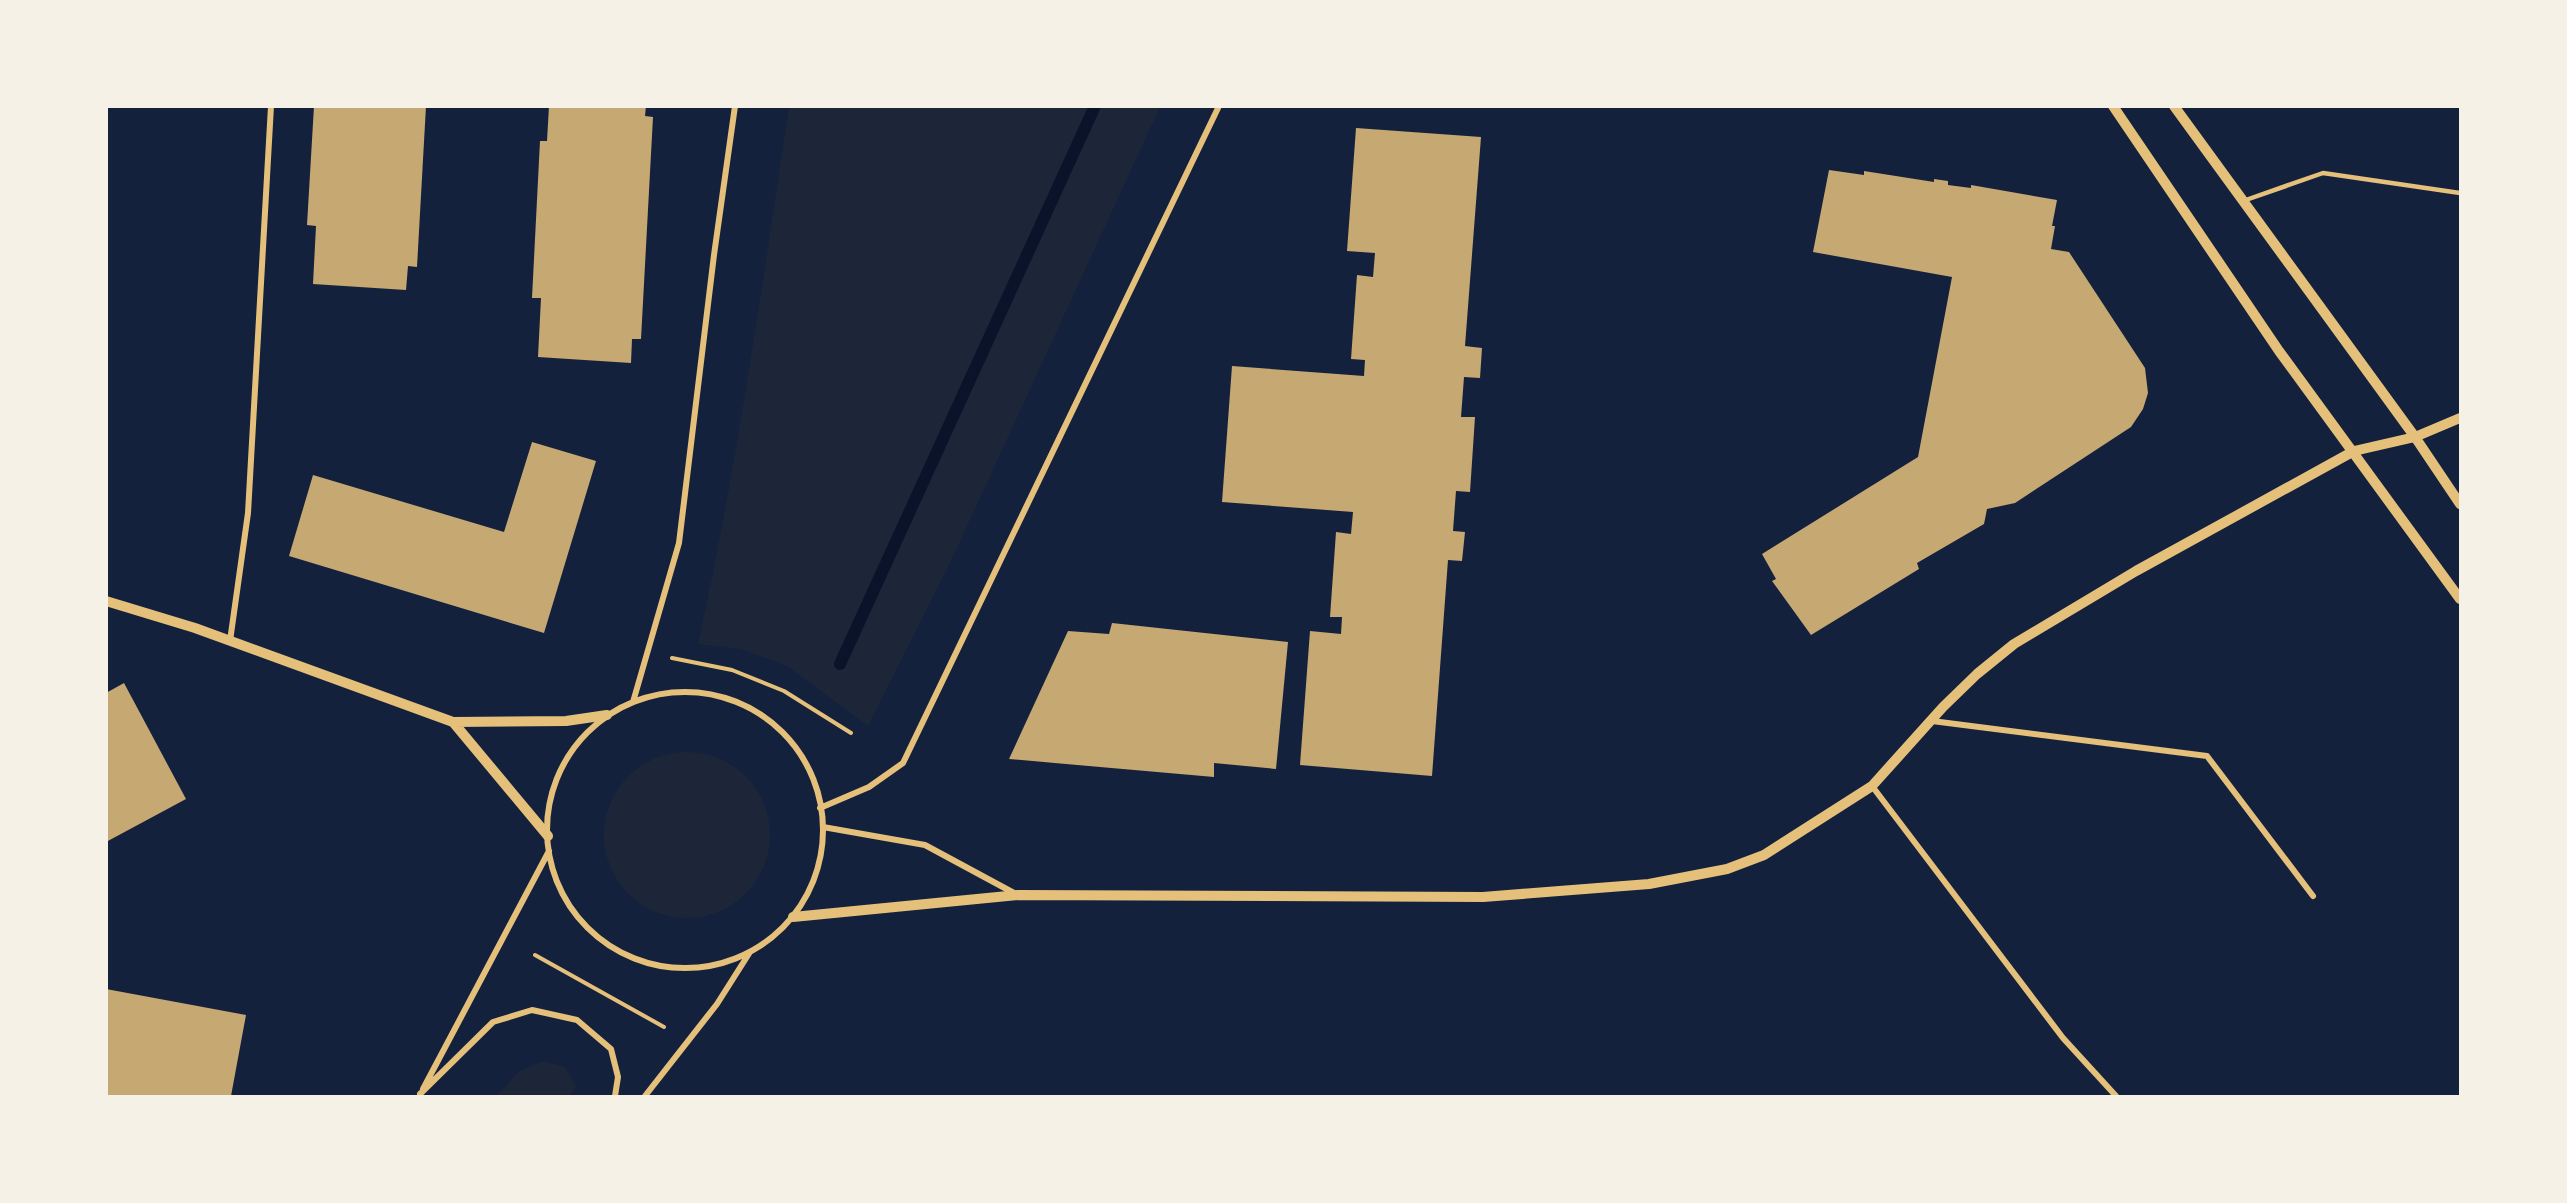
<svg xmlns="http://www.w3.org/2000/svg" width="2567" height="1203" font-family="Inter,sans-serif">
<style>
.green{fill:#1d2539}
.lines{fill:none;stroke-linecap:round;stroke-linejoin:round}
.stream{stroke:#0b132b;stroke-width:12}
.building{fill:#c6a872}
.path{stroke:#e5c07b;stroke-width:4}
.service{stroke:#e5c07b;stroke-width:4.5}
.minor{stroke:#e5c07b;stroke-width:6}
.tertiary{stroke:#e5c07b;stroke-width:10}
</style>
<rect width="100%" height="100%" fill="#14213d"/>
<path class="green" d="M789,107H1160L950,563L868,726L787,666L741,649L698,644C737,467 762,286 789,107Z
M604 835a83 83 0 1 1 166 0a83 83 0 1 1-166 0Z
M544,1061L565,1067L576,1086L570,1096H497L519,1071Z"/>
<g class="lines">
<path class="stream" d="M840,664L1095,106"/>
</g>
<path class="building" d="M314,106H426L417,267L408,266L406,290L313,284L316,226L307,225Z
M549,106H646L645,116L653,117L641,339H632L631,363L538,357L541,298H532L540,141H547Z
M1356,128L1481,137L1465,346L1482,348L1480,378L1464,377L1461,417H1475L1470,492L1456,491L1453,531L1465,532L1462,561L1448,560L1432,776L1300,765L1310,631L1341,634L1342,617H1330L1336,532L1351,534L1353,512L1222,502L1232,366L1364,376L1365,360L1351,359L1357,275L1373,277L1375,253L1347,251Z
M1829,170L1864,175V171L1934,182V179L1948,181V185L1971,188V185L2057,200L2052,226H2055L2051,249L2069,252L2145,368L2148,393L2143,409L2131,427L2015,503L1987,509L1984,524L1917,563L1919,569L1811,635L1772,581L1776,579L1762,554L1918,457L1952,277L1813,252Z
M532,442L596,461L544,633L289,556L313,475L504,532Z
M1112,623L1288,642L1276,769L1214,763V777L1009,759L1068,631L1109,634Z
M124,683L186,799L106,842V693Z
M106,989L246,1015L231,1096H106Z"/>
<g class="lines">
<path class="path" d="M672,658L732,670L784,691L851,733
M535,955L664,1027"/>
<path class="service" d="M2243,201L2323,173L2460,193"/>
<path class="minor" d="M230,641L248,513L271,106
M547 830a138 138 0 1 1 276 0a138 138 0 1 1-276 0Z
M633,702L679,543L714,255L735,106
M1932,721L2207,756L2313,896
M1872,786L2063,1038L2116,1096
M820,808L869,787L903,763L1219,106
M823,827L925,845L1014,893
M423,1089L549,851
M420,1094L493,1022L532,1010L577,1020L611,1049L618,1077L615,1096
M645,1096L717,1004L750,952"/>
<path class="tertiary" d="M2113,106L2279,351L2460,599
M2174,106L2415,437L2460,504
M106,601L195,628L453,722L566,721L607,715
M453,722L548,836
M793,917L1018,895L1483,897L1649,884L1727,869L1764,855L1872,786L1943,707L1977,674L2014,644L2136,571L2354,451L2415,437L2460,418"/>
</g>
<rect width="2567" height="1203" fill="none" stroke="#f6f1e7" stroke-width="216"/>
</svg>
